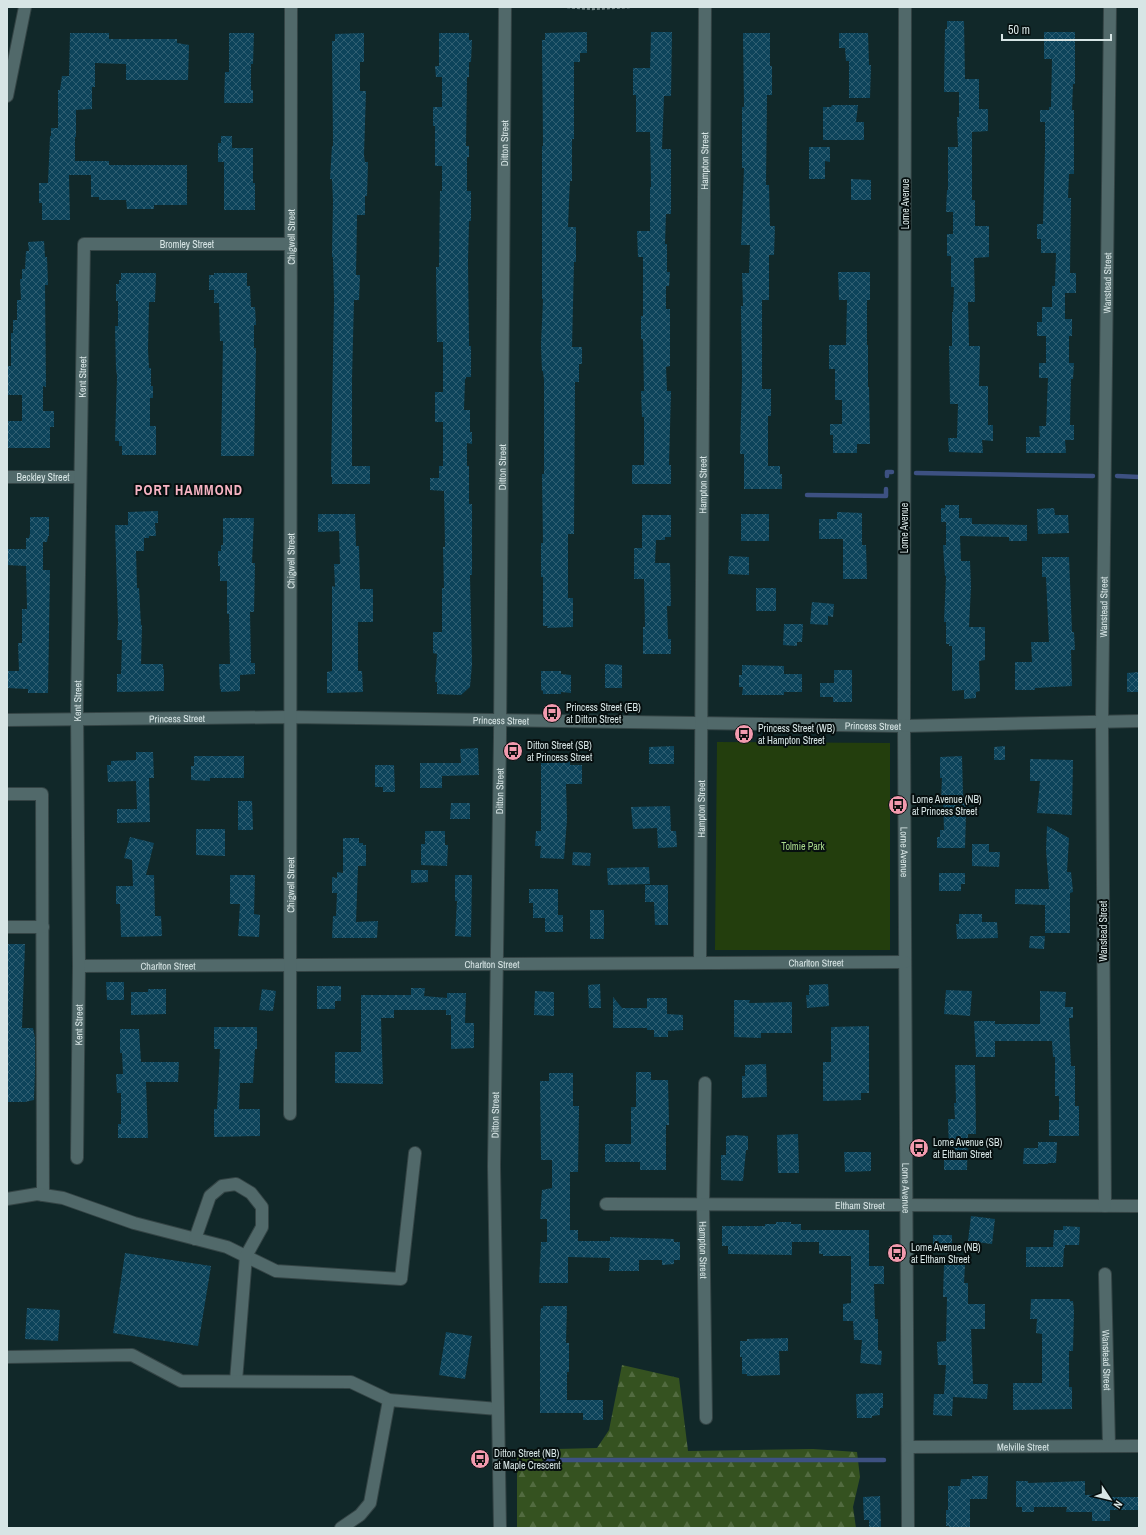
<svg xmlns="http://www.w3.org/2000/svg" width="1146" height="1535" font-family="'Archivo Narrow',sans-serif">
<style>
.forest{fill:url(#forest-firs)}
.green{fill:#233e0d}
.lines{fill:none;stroke-linecap:round;stroke-linejoin:round}
.stream{stroke:#3d5182;stroke-width:4.5}
.building{fill:url(#building-cross-hatch)}
.minor-casing{stroke:#344445;stroke-width:14}
.path{stroke:#6e8181;stroke-width:2.5;stroke-dasharray:3 2;stroke-linecap:butt}
.minor{stroke:#51696a;stroke-width:12}
.labels{text-anchor:middle;dominant-baseline:central;stroke-width:4;stroke-linejoin:round;paint-order:stroke}
.street-label{font-size:10px;fill:#d7e5e5;stroke:#060f0f}
.poi-label{font-size:10px;fill:#d7e5e5;stroke:#060f0f;text-anchor:start}
.park-label{font-size:10px;fill:#aad98c;stroke:#060f0f}
.district-label{font-size:14px;font-weight:bold;letter-spacing:1px;fill:#f7b4c3;stroke:#060f0f}
</style>
<defs>
<pattern id="forest-firs" width="22" height="20" patternUnits="userSpaceOnUse"><rect width="22" height="20" fill="#355220"/><path d="M5 1l3.5 6h-7zM16 11l3.5 6h-7z" fill="#526b40"/></pattern>
<pattern id="building-cross-hatch" width="8" height="8" patternUnits="userSpaceOnUse"><rect width="8" height="8" fill="#0d445b"/><path d="M0 0l8 8M0 8l8-8" fill="none" stroke="#305f72"/></pattern>
</defs>
<rect width="100%" height="100%" fill="#112829"/>
<path class="forest" d="M622,1365L679,1378L688,1451L813,1449L857,1452L860,1477L853,1507L856,1528H517V1450L597,1448L609,1430Z"/>
<path class="green" d="M717,742L890,743V950H715Z"/>
<g class="lines">
<path class="stream" d="M916,473L1093,476
M887,476V472H892
M1117,476L1139,477
M807,495L886,496V489
M545,1460H884"/>
</g>
<path class="building" d="M947,21H964L965,79H979V109H988V131L972,132V200H975V226H989V257L974,258L975,302H968L969,346H980L979,386H988V425H993V441L982,440L983,453L949,452L948,438H957L958,404H950L949,346H952V312H953L954,287H951V256H947V234H953V212H946L947,190H948V147H958L957,117H959V92H944L945,29H947Z
M587,32V53H580V62H574V139H572V181H570L569,201L568,227H576V262H574L572,347H582V364H579V382H575L574,534H568V598H573V627L547,628L548,626H543V577H541V543H543L542,474H544V380L543,371H542L541,345L543,299H542V146H543L542,40H545V33Z
M651,32H672L671,96H664L662,149H671V214H666L665,244H667V272H670L669,286H666V309H670V366L666,367L667,391H671L669,465H671V484H632V465H644V417H642L641,391H644L643,339H641V316H643V257H638L637,231H650V187H651L650,132H636V95H633V68H650Z
M1044,32H1075V84H1073L1072,110H1074V174H1069L1068,198H1071L1070,273H1076V293H1065V319H1072V336H1069V363H1074L1073,379H1071L1070,425H1074V440H1065L1066,453H1026V437H1040L1039,426H1046L1048,378H1039V363H1046V336H1037V322H1042V307H1052V286H1055L1056,253H1041V239H1037V224H1043L1045,150V122H1040V110H1049V107H1051L1052,59H1044Z
M70,33H109V39H177V43L189,45L188,80H126V64L95,63V87H92V109L76,110V137H75V161H109V165H187V205H154V209H127L126,200H99V197H91V175H69L70,220H42V203H39V183H48L50,136H51V128H58V90H60L62,76H69Z
M229,33H254L253,64H251V90H253V103H224L225,72H229Z
M364,33V62H360V91H366L364,155L365,162H368L367,196H365V215H357L356,275H360L359,300H354L352,378V466H370V484H332V477H331L334,299L333,257H332L333,201L332,179H330L332,146H333L332,41H335V34Z
M439,33H469V40H472L471,62H469V77H467L466,146H469V157H467V191H471V221H469L468,261L469,346H471V377H466V379H465L464,410H470V432H472V444L467,443V466H469V504H472V575H470L472,664L470,687L461,695L437,694V682H435L437,654L433,653V632H442V588H444L443,547H445L444,491L430,490V478H439V466H443V422H435V392H443V342H437L436,267H439L440,191H442V166H435V126H433V107H442V77H436L435,66H439Z
M743,33H770V66H772V95H767L766,185H769L770,226H775L774,255H769V300H762V389H771V416H768V466H780V474H782V489H744V454H740L742,377L741,306H743L742,273H749L750,245H741L744,168H742V107H744Z
M839,33H868L869,65H871L870,98H849V61H846L845,48H839Z
M832,105H858L856,122H864V140H823V107H831Z
M221,136H232V148H253V183H255V210H224V162H218V143H221Z
M809,147H830V162L825,161V179H809Z
M851,179L871,180V200H851Z
M44,241L45,257H47L48,285H45L46,387L43,386V411H54V427H50V448H7V421H22V395H7V381H8V366H11V333H13V320H17V300H21L20,279H22V269H25L26,251H29L28,242Z
M838,272H870V300H867V345H868V387H869L870,444H857V453H833V435H830V424H842V400H835V369H829V345H846L847,300H839Z
M121,273H156L155,302H149L148,350L149,368H151V386H153V398H150V426H156V455H122V446H119V441H115L117,376L116,369L115,326H118V301H116V284H119V280H121Z
M214,273H247V286H250L251,307H255L256,325H254V348H256L254,456H221L223,341H220L219,303H214V290H209V275H214Z
M945,505H959V518H972V524L1027,525V541H1009V537L960,536L961,561H970L971,587L969,627H985V660L979,661L980,691L976,692V698L964,699V690L952,691V646H949V644H946V622H944L946,576H945L943,545H946V522H941V508H945Z
M1054,508L1055,515H1068L1069,533L1038,534L1037,509Z
M158,511V523H155L156,536H149V538H144V551H136L137,588H139L141,625H142L141,664H163V669H164V691L117,692V674H121L122,640H117L118,623L115,525H128V512Z
M837,512L862,513V545H866L867,579H843V539H819V519H837Z
M318,514H355L356,546H359L360,589H373V622H358V671H362L363,692L327,693V672L332,671V586L335,587L334,564H340L339,531L318,532Z
M741,514H769V541H741Z
M642,515H671V537H665V540H656L655,563H670L671,606H667L668,639H671V654H643V627H645L644,579H634V548H642Z
M30,517H49V536H48L47,542H43V570H50L48,693H28V689L7,688V671H19L18,643H22V609H27L26,566L7,565V549H26V538H29L30,534Z
M223,518H254L252,563H255L254,612H250L251,663H255V674L240,675V691L221,692V689H220L219,664H230L229,614H227V581H220V566H218V551H221V545H223Z
M729,556L749,557V575L728,574Z
M1042,557H1069L1072,632H1074L1075,650H1071L1072,686L1035,688V690H1015V662H1032L1031,642H1049L1046,577H1042Z
M756,588H776V611H756Z
M812,602L834,604L833,617L828,616V625L810,624Z
M784,624H803L802,642H797V646L783,645Z
M605,664L622,665V688H605Z
M742,665L784,666V674H802V692H784V695H742L743,687H739V675H742Z
M834,670H852V702H833V697H820V683H834Z
M541,671H561V674L571,675V693L561,692V694H543V691L541,690Z
M1139,672L1138,692H1127V673Z
M674,746V764H649V747Z
M1005,746V760H994V747Z
M478,748L479,775L442,776V788H420V763H461L460,749Z
M136,752H153L154,778H149L150,822L117,823V809H137L136,781L108,782L107,765H111V761L136,760Z
M194,756H244V778H210V781L191,780V766H194Z
M962,756L963,796H968V815H966L965,848H937V837H940V830H944L943,800H941L942,778H940V757Z
M550,759H570V765H582V784H566L567,819L564,859L540,858L541,846H535L536,831H541V763H550Z
M1030,759L1073,760L1072,815L1037,813L1040,781H1030Z
M375,765H394L395,792H383V787H375Z
M238,801H252L253,830H238Z
M451,803H470V819H450Z
M670,806L671,831H676L677,847L658,848L657,828L633,829L631,807Z
M1047,826L1069,838L1067,872H1071L1073,892L1070,893V933H1045V905L1015,904V889H1049L1046,850Z
M196,829H225V856L196,855Z
M425,831H445V845H448L447,866L421,865V844H425Z
M130,837L154,843L146,875H154L155,916H161L162,936L121,937L120,904H116V886H133L132,860L124,858Z
M343,838H359V843H363V845H366V866H358L356,922L378,921L377,938H332L333,916H336L337,893H332V877L337,878V872L343,873Z
M972,844H989V852H1000L999,867L972,866Z
M573,852L591,853L590,866L572,865Z
M649,867L650,884L608,885L607,868Z
M411,870H428V882L411,883Z
M939,873H965V884H961V891H939Z
M230,875H255L254,914L260,915L259,937L238,936L240,904H230Z
M455,875H472L471,937L455,936L457,901H455Z
M645,885H668V925H655L654,902H645Z
M529,889H558V915H563V932H545V918H533V903H529Z
M590,910H604V939H590Z
M959,914H982V922H997L998,938L957,939L956,924H959Z
M1030,936H1045L1044,949L1029,948Z
M7,944H25L22,1028H33L35,1038V1071L34,1100L25,1102H7Z
M106,982H124V1000H107Z
M600,984L601,1008H589L588,985Z
M828,984L829,1006L807,1008L806,995H809V985Z
M317,986H341V1001H335V1009H317Z
M411,988H425L424,996L447,998V993H466L465,1023H474V1048L451,1049V1015H446V1010H394V1018H381L383,1084L335,1083V1052H361V995H411Z
M148,989H166V1014L131,1015V992H148Z
M262,989L276,991L273,1011L259,1010Z
M946,990L972,991L970,1016L944,1014Z
M535,991L554,992V1016L534,1015Z
M1040,991L1066,992L1065,1007H1073V1018H1069L1071,1066H1075V1106H1079V1136H1049V1120H1059V1096H1055V1057H1053L1052,1041H995V1057H976L974,1021H995V1024H1040Z
M613,997L622,1008H647V998H667V1014L683,1015V1030L668,1031V1037H654V1030H647V1028H613Z
M734,1000H750L749,1003L792,1002V1033H761V1038L734,1037Z
M869,1026V1093H861V1100L823,1101V1062H831V1027Z
M214,1027H257V1049H255L253,1083H240L239,1109H260V1136L214,1137V1109H217L220,1049H214Z
M120,1029H139L141,1062H179L178,1082H146L148,1138H118V1124H121V1093H117L116,1074H123L122,1053H120Z
M766,1064L767,1097L742,1098V1076H745V1065Z
M955,1065H975L976,1134H968L967,1170H944V1151H949L948,1119H955L954,1103H956Z
M636,1072H651V1080H668L669,1125H666V1170H640V1162H605V1144H631V1107H636Z
M549,1073H573V1106H579L578,1172H570V1230H578V1241H610V1237L674,1239V1242H680V1260H674V1264L662,1265V1260H639V1271H609L610,1258L568,1257V1283H539L541,1242H547V1219H540L542,1190L552,1188V1160H541L540,1081H549Z
M798,1134L799,1173H778L777,1135Z
M735,1135L748,1136V1150H746L743,1181L721,1180V1155H726V1136Z
M1038,1142H1057L1056,1163H1048V1164H1023L1024,1148H1038Z
M844,1152H871V1171L845,1172Z
M971,1216L995,1219L992,1244L968,1241Z
M776,1222H791V1224H801V1230H869V1266H884V1284H874L875,1319H878V1350L882,1351L881,1365L860,1363L862,1340H854L853,1321H843V1304L851,1303V1256H823V1254H819V1242H792V1255L728,1254V1246H722V1226H765V1224H776Z
M1063,1226L1080,1227L1079,1245H1065V1248H1064L1063,1267H1026V1247H1053L1054,1230H1063Z
M933,1235H952V1251H933Z
M125,1253L211,1266L198,1346L113,1333Z
M944,1265H965L964,1283H968V1304H985V1329H971L973,1384H988L987,1399L953,1397L952,1416L933,1415L934,1394H944L946,1365H938L937,1342L946,1341L947,1297H943Z
M1031,1299H1070V1301H1073L1074,1311L1073,1351H1069V1387H1072V1409L1013,1410V1383H1042V1334L1036,1333L1037,1319H1030Z
M543,1306H567L566,1343H569V1372H567V1400H603V1420H583V1413H540V1320L541,1308H543Z
M27,1308L60,1310L58,1341L25,1339Z
M446,1332L472,1336L465,1379L439,1375Z
M788,1338V1351H779L780,1375L747,1376V1374H742V1357H740V1341H747V1339Z
M883,1393V1408H880V1415L872,1416V1418H857L856,1394Z
M972,1476H988L987,1499H970V1528H949V1526H946V1510H948V1486H960L961,1479H972Z
M1016,1481H1028V1483L1085,1481V1495L1110,1494V1497H1139V1510H1110V1521H1092V1512H1066L1067,1507H1034V1512H1022V1507H1016Z
M880,1496L881,1528H869V1520H864L863,1497Z"/>
<g class="lines">
<g class="minor-casing">
<g id="minor">
<path id="s1" d="M905,7L904,726L908,1528"/>
<path d="M7,96L25,7"/>
<path id="s2" d="M7,477H80"/>
<path id="s3" d="M7,720L290,717L904,726L1139,721"/>
<path d="M7,794H42L43,1195"/>
<path d="M7,927H43"/>
<path id="s4" d="M700,963L705,7"/>
<path id="s5" d="M79,966L905,962"/>
<path id="s6" d="M705,1083L703,1204L706,1418"/>
<path id="s7" d="M290,1114L291,7"/>
<path id="s8" d="M77,1158L79,966L77,708L84,244H291"/>
<path d="M7,1199L37,1194L63,1198L134,1223L227,1247L276,1271L401,1279L415,1153"/>
<path id="s9" d="M606,1204L1139,1206"/>
<path id="s10" d="M1105,1206L1102,722L1110,7"/>
<path d="M195,1239L210,1196L222,1186L236,1184L251,1193L262,1207V1227L246,1256L236,1381"/>
<path id="s11" d="M1105,1274L1109,1446"/>
<path d="M7,1357L132,1355L181,1381L351,1382L389,1400L498,1409"/>
<path id="s12" d="M908,1447L1139,1446"/>
<path d="M341,1528L360,1515L370,1503L389,1400"/>
<path id="s13" d="M500,1528L494,1166L500,737L505,7"/>
</g>
</g>
<path class="path" d="M567,7L592,9L632,7"/>
<use href="#minor" class="minor"/>
</g>
<defs>
<g id="bus-disc" transform="scale(1)"><circle r="9.5" fill="#f29aae" stroke="#060f0f"/><path d="M-5-6H5V4H4V6H2V4H-2V6H-4V4H-5ZM-3.5-4V0h7V-4ZM-3.5 1.2v1.5H-2V1.2ZM2 1.2v1.5H3.5V1.2Z" fill="#111"/></g>
</defs>
<g fill-rule="evenodd">
<use href="#bus-disc" x="552" y="713"/>
<use href="#bus-disc" x="744" y="734"/>
<use href="#bus-disc" x="513" y="751"/>
<use href="#bus-disc" x="898" y="805"/>
<use href="#bus-disc" x="919" y="1148"/>
<use href="#bus-disc" x="897" y="1253"/>
<use href="#bus-disc" x="480" y="1459"/>
</g>
<g class="labels">
<g class="street-label">
<text stroke="none"><textPath href="#s13" startOffset="1385">Ditton Street</textPath></text>
<text stroke="none"><textPath href="#s4" startOffset="802">Hampton Street</textPath></text>
<text transform="translate(905 204) rotate(-90)">Lorne Avenue</text>
<text stroke="none"><textPath href="#s7" startOffset="877">Chigwell Street</textPath></text>
<text stroke="none"><textPath href="#s8" startOffset="1017">Bromley Street</textPath></text>
<text stroke="none"><textPath href="#s10" startOffset="923">Wanstead Street</textPath></text>
<text stroke="none"><textPath href="#s8" startOffset="781">Kent Street</textPath></text>
<text stroke="none"><textPath href="#s13" startOffset="1061">Ditton Street</textPath></text>
<text stroke="none"><textPath href="#s2" startOffset="36">Beckley Street</textPath></text>
<text stroke="none"><textPath href="#s4" startOffset="478">Hampton Street</textPath></text>
<text transform="translate(904 528) rotate(-90)">Lorne Avenue</text>
<text stroke="none"><textPath href="#s7" startOffset="553">Chigwell Street</textPath></text>
<text stroke="none"><textPath href="#s10" startOffset="599">Wanstead Street</textPath></text>
<text stroke="none"><textPath href="#s8" startOffset="457">Kent Street</textPath></text>
<text stroke="none"><textPath href="#s3" startOffset="170">Princess Street</textPath></text>
<text stroke="none"><textPath href="#s3" startOffset="494">Princess Street</textPath></text>
<text stroke="none"><textPath href="#s3" startOffset="866">Princess Street</textPath></text>
<text stroke="none"><textPath href="#s13" startOffset="737">Ditton Street</textPath></text>
<text stroke="none"><textPath href="#s4" startOffset="154">Hampton Street</textPath></text>
<text stroke="none"><textPath href="#s1" startOffset="845">Lorne Avenue</textPath></text>
<text stroke="none"><textPath href="#s7" startOffset="229">Chigwell Street</textPath></text>
<text transform="translate(1103 931) rotate(-90)">Wanstead Street</text>
<text stroke="none"><textPath href="#s5" startOffset="737">Charlton Street</textPath></text>
<text stroke="none"><textPath href="#s5" startOffset="413">Charlton Street</textPath></text>
<text stroke="none"><textPath href="#s5" startOffset="89">Charlton Street</textPath></text>
<text stroke="none"><textPath href="#s8" startOffset="133">Kent Street</textPath></text>
<text stroke="none"><textPath href="#s13" startOffset="413">Ditton Street</textPath></text>
<text stroke="none"><textPath href="#s1" startOffset="1181">Lorne Avenue</textPath></text>
<text stroke="none"><textPath href="#s9" startOffset="254">Eltham Street</textPath></text>
<text stroke="none"><textPath href="#s6" startOffset="167">Hampton Street</textPath></text>
<text stroke="none"><textPath href="#s11" startOffset="86">Wanstead Street</textPath></text>
<text stroke="none"><textPath href="#s12" startOffset="115">Melville Street</textPath></text>
</g>
<g class="poi-label">
<text x="566" y="707">Princess Street (EB)<tspan x="566" dy="12">at Ditton Street</tspan></text>
<text x="758" y="728">Princess Street (WB)<tspan x="758" dy="12">at Hampton Street</tspan></text>
<text x="527" y="745">Ditton Street (SB)<tspan x="527" dy="12">at Princess Street</tspan></text>
<text x="912" y="799">Lorne Avenue (NB)<tspan x="912" dy="12">at Princess Street</tspan></text>
<text x="933" y="1142">Lorne Avenue (SB)<tspan x="933" dy="12">at Eltham Street</tspan></text>
<text x="911" y="1247">Lorne Avenue (NB)<tspan x="911" dy="12">at Eltham Street</tspan></text>
<text x="494" y="1453">Ditton Street (NB)<tspan x="494" dy="12">at Maple Crescent</tspan></text>
</g>
<g class="park-label">
<text x="803" y="846">Tolmie Park</text>
</g>
<g class="district-label">
<text x="189" y="490">PORT HAMMOND</text>
</g>
</g>
<rect width="1146" height="1535" fill="none" stroke="#d7e5e5" stroke-width="16"/>
<g transform="translate(1110 1499) rotate(125)" stroke="#060f0f" stroke-width="3" paint-order="stroke">
<path d="M0-3L7 15L0 10L-7 15Z" fill="#d7e5e5"/>
<text y="-6" font-size="11" font-weight="bold" text-anchor="middle" fill="#d7e5e5">N</text>
</g>
<path d="M1002 34v6h109v-6" fill="none" stroke="#d7e5e5" stroke-width="2"/>
<text x="1008" y="34" font-size="12" fill="#d7e5e5" stroke="#060f0f" stroke-width="3" paint-order="stroke">50 m</text>
</svg>
